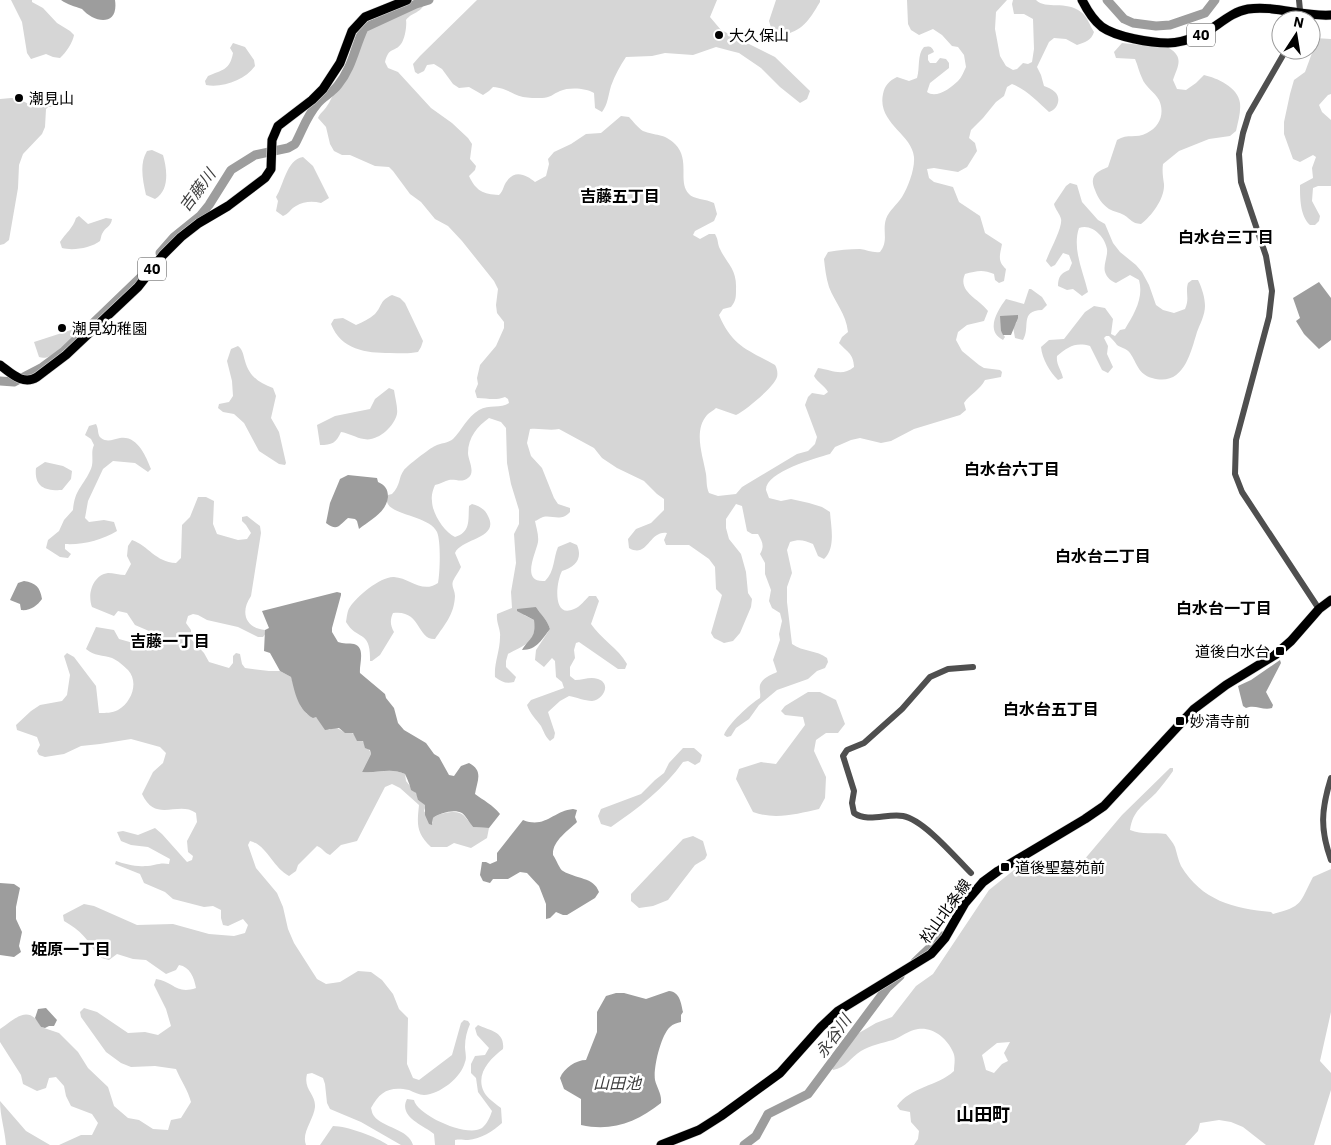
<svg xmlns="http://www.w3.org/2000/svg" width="1331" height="1145" font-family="'IBM Plex Sans','Noto Sans JP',sans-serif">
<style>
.green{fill:#d6d6d6;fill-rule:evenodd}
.water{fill:#9d9d9d}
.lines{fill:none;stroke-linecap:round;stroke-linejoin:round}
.river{stroke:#9d9d9d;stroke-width:9}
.major-casing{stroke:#dbdbdb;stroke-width:10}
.minor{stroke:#4f4f4f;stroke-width:6}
.major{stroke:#000;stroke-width:9}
.poi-dot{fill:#000;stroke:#fff;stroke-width:2}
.labels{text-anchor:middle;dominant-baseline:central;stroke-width:5;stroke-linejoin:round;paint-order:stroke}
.shield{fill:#fff;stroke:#4c4c4c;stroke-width:1}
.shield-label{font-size:14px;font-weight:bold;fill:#000}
.poi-label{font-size:15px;fill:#000;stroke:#fff;text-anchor:start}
.street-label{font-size:15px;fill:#000;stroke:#fff}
.water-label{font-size:16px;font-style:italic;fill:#3e3e3e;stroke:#fff}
.neighbourhood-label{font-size:16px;font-weight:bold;fill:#000;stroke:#fff}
.quarter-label{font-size:18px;font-weight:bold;fill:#000;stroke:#fff}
</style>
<rect width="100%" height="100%" fill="#fff"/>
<path class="green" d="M11,0H32V2L43,8L57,23L70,31L74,35C73,42 66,53 60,58L53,57L46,54L31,59L27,53L22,22Z
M415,0H424L425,2C422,13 412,12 406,20C407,25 405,39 401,44C394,53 389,46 385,62L388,68L398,72L431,108L452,123L468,138L472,144L470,159L476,166L475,170L469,176C476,191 483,194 499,195C504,190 503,186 507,181C515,169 527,175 535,182L546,176L549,164L548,159L554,152L571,144L586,134L601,133L621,116L629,117C633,121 638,128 643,131C655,136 664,133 675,144C691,160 677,182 689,194C693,199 706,199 714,203L717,214L714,221L695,231L693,235L700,239L709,234H715C719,241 717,243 720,249C727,264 737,269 736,289C736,297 736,301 731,307L723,309L719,315C732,346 748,350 775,365C777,368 778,373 777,377C774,387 746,410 736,415L716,408C714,410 709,413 707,415C693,431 703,456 706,474C707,481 706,486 709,493L718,496L736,494L742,487L797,454L808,451L815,444L817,437L805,405L808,397L812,393L824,395L828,392C824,385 818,383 814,376L818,368C832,370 842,377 854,367C853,353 848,353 839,343L842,337L848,332C846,313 835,303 829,287C826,278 825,268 824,259L828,252C838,250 850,249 860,249C867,250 873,253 880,252C889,240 882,232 886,219C889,210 897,205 902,197C908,187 915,169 914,157C912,134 877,123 883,94C885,85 889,81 897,77L909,81L917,78C920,68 917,54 924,47C929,46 932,46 934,52L928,55V60L930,63H936L940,58L946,59L949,63V68L930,83L927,92C936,99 951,88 958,81C962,77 964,71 966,67L964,55L958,47L952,46L942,35L933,29L919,35L911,30L908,24L907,0H1007L996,12L995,29L1000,56L1006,66L1013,70L1017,69L1023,63L1028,64L1032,62L1034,49L1033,19L1024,14H1014L1012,4L1013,0H1036C1046,10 1066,0 1081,12C1087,16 1090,26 1094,32C1091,41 1085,42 1077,45L1066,39L1054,38L1049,42L1037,67L1041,75L1044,86C1047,87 1052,89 1055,92C1062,99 1057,110 1049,112C1038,102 1026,89 1012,84L1007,87L1004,96L996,102L983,118L971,130L969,138L975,143L977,151L967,167L958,172L934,168L927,169L929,178L934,182L953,187L959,202L980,216L985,233L1002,244C1000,255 997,261 1006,269L1004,281L999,283L995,280L994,274C983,269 976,271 965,274C957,292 980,299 988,311L984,321L967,325L958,332L956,340L962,351L979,365L984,368L1000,370L1002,372L1001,377L985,380C980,390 970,394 964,403L966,410L960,415L914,429L891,441L881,443L860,438L851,440L835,447L830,454C816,458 765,472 766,490C767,493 768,495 769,498L781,501L791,499L809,503L822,507L830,512C831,527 836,548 824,559L818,556L813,544C804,540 799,539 790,542L787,550L792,573L787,587V602L792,644C803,652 817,650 827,658L828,662L825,668L817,671L808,679L777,690L759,705L749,719L736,728L731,736L727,737L724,735C728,724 750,704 760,698C761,693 759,690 760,685C762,678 771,675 777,672L773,660L780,640L779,634L782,621L780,613L772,608L769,601L771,590L765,574V563L760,554C765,546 762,541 758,534H752L747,531L742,506L736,504L726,519V528L729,539L741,554L746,572L748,593L752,599L751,607L740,633L733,641L724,643L714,638L711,633L722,595L716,589L715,567L709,559L689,545H666L664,540L667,533C649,530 648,559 629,548L628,539L636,529L651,523L664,510V499L657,494L644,481L617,468L602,458L594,448L559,429C549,431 540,428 530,429L527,443L531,456L542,468L554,498L558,504L570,508V512C561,522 553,515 543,517C542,517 536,521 535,521C536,527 539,535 538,542C536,553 520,583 545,581C555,571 553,559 558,547L570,542L577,545C583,559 575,567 562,571C556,582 552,619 574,609C580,607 585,600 589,596H596L599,601L591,624C601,639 618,648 627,664L625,669H618L579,642L576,643L574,650L575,658L570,667V676L575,680C584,680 590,676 598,679C612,684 603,700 592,701C585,701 576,697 569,696L560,701L548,712L555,733L554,738L550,741C545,736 544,732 541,726C536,719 530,714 527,705L531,700L564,688L562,682L556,677L555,661L552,658L544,667L535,660L536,650L550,629C547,619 541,615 536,607L524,615L534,620C537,644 525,644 508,654L506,661V667L516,677L514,682C506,684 502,682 495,677C494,663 500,651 500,637C501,629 496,623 497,614L512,608L511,592L516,563L514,534L519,524V510L511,484L507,463L506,428L501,422L489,418C478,426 468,437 468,453C468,460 476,472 468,478C462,483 456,479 449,480C445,481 440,484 435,485C433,490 431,495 432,501C432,513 444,532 455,537C471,532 468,520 469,506L472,504C479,506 485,509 488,516C500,539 462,538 455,553L461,567C459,572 455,576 453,581C451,587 455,590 455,596C454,615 445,624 435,639C417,640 421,609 393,613C390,620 390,625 394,632L380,655L372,661H370C371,629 357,641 346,622C347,617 347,611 350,607C356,597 381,576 394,577C410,578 422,594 438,583C440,573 441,541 437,532C430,516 390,515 387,502C386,500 388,497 388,495L392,494C401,485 398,478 404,470C407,466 430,448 435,446C440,443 449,443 453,439C462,430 467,417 479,410C489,404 501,409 509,403L508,399L505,397C494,401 488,398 477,398L475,391L478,384L477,378L480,365L496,346L504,328V322L497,313L496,305L498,289L494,281L462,241L448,226L435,219L421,202L410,194L393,171L389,167L375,166L350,155H342L334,151L330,144L326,127L318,118C320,113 324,111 327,106C330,102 332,96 335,92C344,80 352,76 355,60L350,55C352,27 366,26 388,16C397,11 406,6 415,0Z
M477,0H717L710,17L721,30L775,57L810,91L807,99L800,103L780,87L761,68L739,53L731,51L716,47L693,55L665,53L652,56L626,57C620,66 615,75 611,86C608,96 608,104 602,112L595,108L594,93C586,88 569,87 560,91C553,94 550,98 542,98C536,98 528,98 523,97C511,94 507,88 493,87L489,91L483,95L469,87L459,88L453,84L442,69L434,64L427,65L424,71L418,74L415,72L413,64L420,56Z
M776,0H820V2C808,22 803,30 781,36L772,31L769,21Z
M1315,38L1331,39V94L1328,95L1319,105L1322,112L1331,120V186H1318L1313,188L1312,201L1320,216L1319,221L1315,225H1310C1300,216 1300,198 1300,185L1313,178L1312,168L1316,157L1313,155L1300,162L1293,159L1284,134V122L1290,94L1294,80L1305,72L1312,53L1311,42Z
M233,43L245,47L254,60L255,66C245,80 223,88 206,85L205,81L208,76C222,70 230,70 233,53L230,48Z
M1122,43L1169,48C1185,58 1177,67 1173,80L1177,89L1186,90L1196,83L1204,75C1217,78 1238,87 1240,103C1241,112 1238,122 1236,131L1230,136L1209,139L1179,151L1163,164C1162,171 1163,177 1164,184C1165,198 1152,216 1141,224C1131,223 1132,220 1124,215C1119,212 1114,212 1109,209C1102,204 1098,198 1095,190C1089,176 1096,172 1108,167L1117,140C1128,133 1136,139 1147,133C1160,127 1165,113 1159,100C1155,92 1145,87 1142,78C1139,72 1138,66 1135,59L1116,58L1114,52Z
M53,93L60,96C63,100 62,103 59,107H48L46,109L45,127L42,134L23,154L19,165L18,188L9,240L4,244L0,245V99C6,99 11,97 17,99C27,101 37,113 48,104L50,95Z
M152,150L163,155C167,169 170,190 155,199L146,195C143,181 139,164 147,151Z
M303,157L313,166L329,198L321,203C313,201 304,201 296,206C290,209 289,214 283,216L276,211L278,201L276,197C284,185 286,160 303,157Z
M1070,183L1077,185L1082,202L1098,220L1105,224L1113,243L1120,252L1136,265L1142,272L1149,285L1156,305L1163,310L1174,313L1185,309C1190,298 1185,293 1188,283L1192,280H1198C1202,288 1205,298 1205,306C1205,315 1200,324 1197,332C1190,355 1183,387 1152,378C1138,374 1137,363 1130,353C1126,348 1121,348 1117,345C1115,342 1112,339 1109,336H1106L1104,338L1108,346L1107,354L1113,367L1108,373L1102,370L1090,346C1075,342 1068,347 1057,356C1056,365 1061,369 1063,378L1058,380C1050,372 1042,359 1041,347L1049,340L1064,339L1085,312L1094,306L1105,308L1113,319L1111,334L1115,336L1120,330L1125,329C1134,314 1144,298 1139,280L1130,275L1116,283C1111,281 1107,278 1105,272C1103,265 1108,256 1107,249C1105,237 1092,223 1079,228C1072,249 1083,271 1088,292L1082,296L1073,289L1067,290L1058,286C1058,277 1061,273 1069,270L1072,263L1069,255L1063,253L1055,265L1051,267L1046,261C1049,252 1063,227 1061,219C1060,214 1055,209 1054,204L1066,186Z
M79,216L88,224L106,218L112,219C111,227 105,227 102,234C101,236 101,238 100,241C91,248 73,251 62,248L60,242C66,233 73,228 76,218Z
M1029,289H1031L1042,297L1047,305L1042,310C1019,311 1031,327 1023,340L1015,338L1013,327L1017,322L1001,331L1005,337L1003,340C985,331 997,311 1006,299L1024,304Z
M392,295L400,298L405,303L423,341L421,347L418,352C408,354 400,353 390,353C366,353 341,350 331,324L334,319L343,318L356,325C363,322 369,319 375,314C383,305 379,301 392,295Z
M74,329L76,333L75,336C66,343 51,362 39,357L34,342Z
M238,346C243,350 243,354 245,361C249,376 259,383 273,388L276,396L271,418L279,432L286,463L285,465L279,464L259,451L244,423L234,414L223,412L218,408L219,404L229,402L233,396L232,381L227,361L231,349Z
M389,388L394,390C395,398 398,407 397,414C394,427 377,442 364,439C356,438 349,433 341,432C336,443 332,445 320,445L317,425L335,416L370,409L375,399Z
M96,424C99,429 97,435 101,438C108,443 113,439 120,438C137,435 146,456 151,469L148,472L135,463L113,461L103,469L88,501L85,518L89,522L104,520L114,522L117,531C102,540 83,545 65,544V549L71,554L68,558L60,557L46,548L48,540L59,531L64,520L73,510C75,489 82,488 90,471C95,462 90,453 94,445L91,439L85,435L89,426Z
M45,462L63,466L72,471L71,479L62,490C45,491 34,487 36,468Z
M198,497H206L214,501L213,524L217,534L238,540L247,539L251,533L246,525L242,521V517L247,516L260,526L261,533L251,596C240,612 245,628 265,630L266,633L263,637H258L238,627L207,620L198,615L193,614L188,616L186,623L191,630V639L204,653L209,662L229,668L233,663V656L236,653L240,654L242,664L245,668L269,671H280L291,677L301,707L307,714L316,717L329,730C337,726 338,729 344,732C347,734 350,732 352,733C359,736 369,747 371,754L362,772C377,774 390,767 405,774L406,781L418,796V800L426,805L424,811L433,824V818C437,815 440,814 445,813C462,810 463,814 473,827L489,828L487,838L471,848L454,843L447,847H431C416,833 417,824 419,805L400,788L392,784L385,787L357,841L341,845L330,855C324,853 323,848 317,846L298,865L296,871L289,876C273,868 267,845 250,841L248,845L256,868L277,893L283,907L288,929L294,943L317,979L326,984L340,982L358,971L371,972L382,980L393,994L399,1009L408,1018L407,1064L413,1078L419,1080L452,1055L461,1023L464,1020L468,1021L470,1024C467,1031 465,1038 465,1047C465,1051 467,1058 465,1062C461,1078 440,1094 424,1095C419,1095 414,1092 409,1090C390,1086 380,1091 371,1108C372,1111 372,1114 374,1116C383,1128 409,1129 413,1145H401L361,1122L330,1109L327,1103L325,1084L323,1078L312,1073L307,1074C303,1090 316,1094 315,1107C314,1119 301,1133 306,1145H59L81,1135H92L98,1123L92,1114L71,1106L66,1096L64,1086L56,1077L49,1078L46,1088L37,1091L23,1084L21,1075L0,1042V1029C15,1019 29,1003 41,1027L59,1033L78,1052L88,1068L108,1087L114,1106L128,1118L139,1120L153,1129L168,1130L171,1120L181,1118L191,1102C188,1090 181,1081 176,1069L155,1066L131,1067L121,1063L106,1052L81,1017L80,1012L84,1008L97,1012L128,1033L145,1032L158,1035L171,1026L166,1009L154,985L156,979C173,981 176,995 196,988C194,977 190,967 179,965L176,970L166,974L146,960L133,959L117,954L109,960L98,957C89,940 80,930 64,921L63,915L84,904L94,906L137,925L173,924L209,934L234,936L245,933L248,925L243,919L228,926L223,925L221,918V910L213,906L204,907L173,899L165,892L144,883L140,874L115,864L116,861C125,864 136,867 145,866C155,866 159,862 169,864L170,859L148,847L131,845L121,841L117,832L123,831L138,835L155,828L162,834L187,862L192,860L193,856L188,852L187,841L197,822L196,813C178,800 156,824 142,794L153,772L163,763L166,753L160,747L131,739L100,744L81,746L64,754L45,757L39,755L37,751L40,745L37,737L17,730L16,725L31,711L40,705L62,701L67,695L70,675L64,656L67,653L74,657L96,686L99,713C106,713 112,713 118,710C132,702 139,682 128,670C124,666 117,660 112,658C103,655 94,656 86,649L96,627L114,630L119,639L144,646L152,644L156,634L135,625L127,613L118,611L114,616L92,607C87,594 93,575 108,573C113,573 120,575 125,575L131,564L127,556L128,546L132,540C149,546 155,562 176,563L181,558L182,525L190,517Z
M808,692H820L836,700L845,724L838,733H826L816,740L814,751L826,777L825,798L819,809C797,814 775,820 753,812L736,779L739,769L761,762L776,764L805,725L803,717L785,715L781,711L785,706Z
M683,748H694L702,755L700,762L695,765L688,761L683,762C665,788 637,809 611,827L601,824L598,816L601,809L641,794L655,780L664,773L669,763Z
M1170,768H1173V771C1168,778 1162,786 1156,793C1143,806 1133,810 1130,830C1142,835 1154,832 1166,834C1169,838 1173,842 1175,847C1177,853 1178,860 1181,866C1201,900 1234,909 1271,912L1273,914C1303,906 1299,904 1313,877L1331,869V1012L1320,1061L1331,1073V1090L1314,1145H1266L1243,1127L1231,1122L1219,1120L1200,1123L1198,1131L1185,1145H914L918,1139L919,1131L911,1122L910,1112L900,1110L897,1106C910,1087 938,1086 954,1071C954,1065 956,1058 953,1052C947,1038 933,1027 918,1029C909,1030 901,1037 893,1040C882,1043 871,1045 861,1051C851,1057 846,1068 833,1070L831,1066L859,1033L876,1023L892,1017L916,986L933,974L989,890L1014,870L1039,859L1072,867H1078L1122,815ZM1010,1042L1004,1053L1008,1061L1002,1064L994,1073L986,1070L982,1055L997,1043Z
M693,836L703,841L707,855L705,859L695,865L668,900L653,906L639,908L631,901V894L683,839Z
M478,1025C491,1031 505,1032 503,1049C490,1059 475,1074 484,1092C487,1098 496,1104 501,1108L502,1123C493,1131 481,1139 468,1140C463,1140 460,1139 455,1140V1145H435L434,1134C423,1125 398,1117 407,1099L414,1100C417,1115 467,1138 482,1128C487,1124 490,1117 492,1111L478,1092L476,1078L471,1073V1064L475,1056L485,1055L489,1048L477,1035L475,1028Z
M0,1101L26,1131L50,1145H6C5,1130 0,1116 0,1101Z
M333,1126C347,1126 377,1137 388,1145H320Z"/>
<path class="water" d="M61,0H115C119,27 94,23 82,9C74,6 68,5 61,0Z
M1319,282L1331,298V340L1319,349L1304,334L1296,321L1300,318L1293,298Z
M1018,315V318L1011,335H1003L1001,331L1000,316Z
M348,475L377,478L378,482C385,485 388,489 388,497C386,513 370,520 359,529L357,521L355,519L348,518C339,525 338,532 326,523L330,503L340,479Z
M24,581C36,583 40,587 42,599C37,606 30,611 21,610L20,604L10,600L18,583Z
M337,592L341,593V595L332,628V632L338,642C343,644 349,643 354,644C366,647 359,665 360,673L385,694L386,698L394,708L398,723L404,730L426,743L434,754L439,757L449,775L454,776L461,766L469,763C484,771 477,781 475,794C483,800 493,805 500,814L489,828L473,827C469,822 466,816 462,813C454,809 440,813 433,818L432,825L429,824L425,815V805L418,800L416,793L411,790C410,785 407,778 405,774C390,767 376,774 362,772L371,754L370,750L365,748L363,741H357L353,733H345L339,728L325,730L316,717L313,718C298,710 295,693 291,677L280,671L270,653L264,651L265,630L269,628L262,611Z
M536,607C541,615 547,619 550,629C542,639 537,650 522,650C530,637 536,639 534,620L517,611V609Z
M1280,660L1281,663L1266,692L1273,705L1272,708C1263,711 1255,704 1246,708L1243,706L1238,686L1251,680Z
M573,809L577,810L575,817L577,822C568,831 552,841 553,855C556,859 560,870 563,871C576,879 594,877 599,892L595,898L567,915H563L556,912L550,918L546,919V904L539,886L527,873L520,872L508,879H493L490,883L483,881L480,875L482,862H486L490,864L497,861V853L523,820C545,829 553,811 573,809Z
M0,883L14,884L20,888L16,907V919L22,932L19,946L21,952L14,957L0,955Z
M669,991C680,992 681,1003 683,1012L681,1015V1022C677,1023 673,1024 670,1027C661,1035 653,1068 655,1080C657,1088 662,1094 661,1103C637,1122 612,1132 581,1125V1099L564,1089L560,1078C564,1068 576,1060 586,1060L597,1032V1012L606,996L616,993H624L646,999Z
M46,1008L57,1020L54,1026H49L45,1028L41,1027L35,1018L38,1009Z"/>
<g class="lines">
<path class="river" d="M1107,0L1124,19L1133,23L1156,26L1170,25L1205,13L1215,0
M160,253L174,237L200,216L209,205L231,170L255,155L288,148L295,144C303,129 306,117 318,103C324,96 333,92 338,85C352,68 355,47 364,28L416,4L429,0
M0,381L14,382L41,368L64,351L143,275
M915,962L942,936
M744,1145L756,1136L768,1114L808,1094L887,988L900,976"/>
<g class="major-casing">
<path id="major" d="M1082,0C1087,10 1093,20 1102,27C1116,37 1151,43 1168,43C1180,43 1191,39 1201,35C1217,27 1230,12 1248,9C1275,5 1303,17 1331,15
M0,365C11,373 23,386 37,377L66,355L138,287L163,255L181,237L199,223L228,206L265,178L271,169L272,140L278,126L312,100L323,89L340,63L352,31L365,17L407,0
M661,1145L699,1130L721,1116L780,1073L821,1027L838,1011L931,954L945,938L965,903L983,882L998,871L1085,819L1104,806L1194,709L1226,685L1275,655L1291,641L1319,609L1331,600"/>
</g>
<path class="minor" d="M1299,0L1301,20
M1286,50L1249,114L1243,133L1239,154L1241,182L1266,256L1272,291L1269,317L1236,440L1235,474L1242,492L1319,609
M1331,778C1321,810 1320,829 1331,860
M971,873C955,857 924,820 903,816C887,813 868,823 854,813L852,803L854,791L843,756L847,750L864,743L902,709L930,677L948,669L973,667"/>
<use href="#major" class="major"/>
</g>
<g class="poi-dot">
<circle cx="719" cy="35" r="5"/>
<circle cx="19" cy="98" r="5"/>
<circle cx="62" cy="328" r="5"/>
<rect x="1275" y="646" width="10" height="10" rx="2.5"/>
<rect x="1175" y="716" width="10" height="10" rx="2.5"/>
<rect x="1000" y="862" width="10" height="10" rx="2.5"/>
</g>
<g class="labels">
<g class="shield">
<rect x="1187" y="23.5" width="28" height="23" rx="4"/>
<rect x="138" y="257.5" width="28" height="23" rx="4"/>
</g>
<g class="shield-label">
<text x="1201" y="35">40</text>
<text x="152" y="269">40</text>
</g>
<g class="poi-label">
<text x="729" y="35">大久保山</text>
<text x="29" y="98">潮見山</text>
<text x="72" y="328">潮見幼稚園</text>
<text x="1270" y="651" text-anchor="end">道後白水台</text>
<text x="1190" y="721">妙清寺前</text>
<text x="1015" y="867">道後聖墓苑前</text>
</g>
<g class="street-label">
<text transform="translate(945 911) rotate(-54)">松山北条線</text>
</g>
<g class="water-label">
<text transform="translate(197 190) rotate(-53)">吉藤川</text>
<text transform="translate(833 1036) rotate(-54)">永谷川</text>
<text x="617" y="1083">山田池</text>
</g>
<g class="neighbourhood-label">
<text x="620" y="196">吉藤五丁目</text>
<text x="1226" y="237">白水台三丁目</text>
<text x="1012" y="469">白水台六丁目</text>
<text x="1103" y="556">白水台二丁目</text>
<text x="1224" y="608">白水台一丁目</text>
<text x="170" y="641">吉藤一丁目</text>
<text x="1051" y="709">白水台五丁目</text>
<text x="71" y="949">姫原一丁目</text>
</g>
<g class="quarter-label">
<text x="983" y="1114">山田町</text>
</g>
</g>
<g transform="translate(1296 35) rotate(12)"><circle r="24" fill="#ffffff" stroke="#999999"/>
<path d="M0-4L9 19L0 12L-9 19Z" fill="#000000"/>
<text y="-8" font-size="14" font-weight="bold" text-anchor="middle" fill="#000000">N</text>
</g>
</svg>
